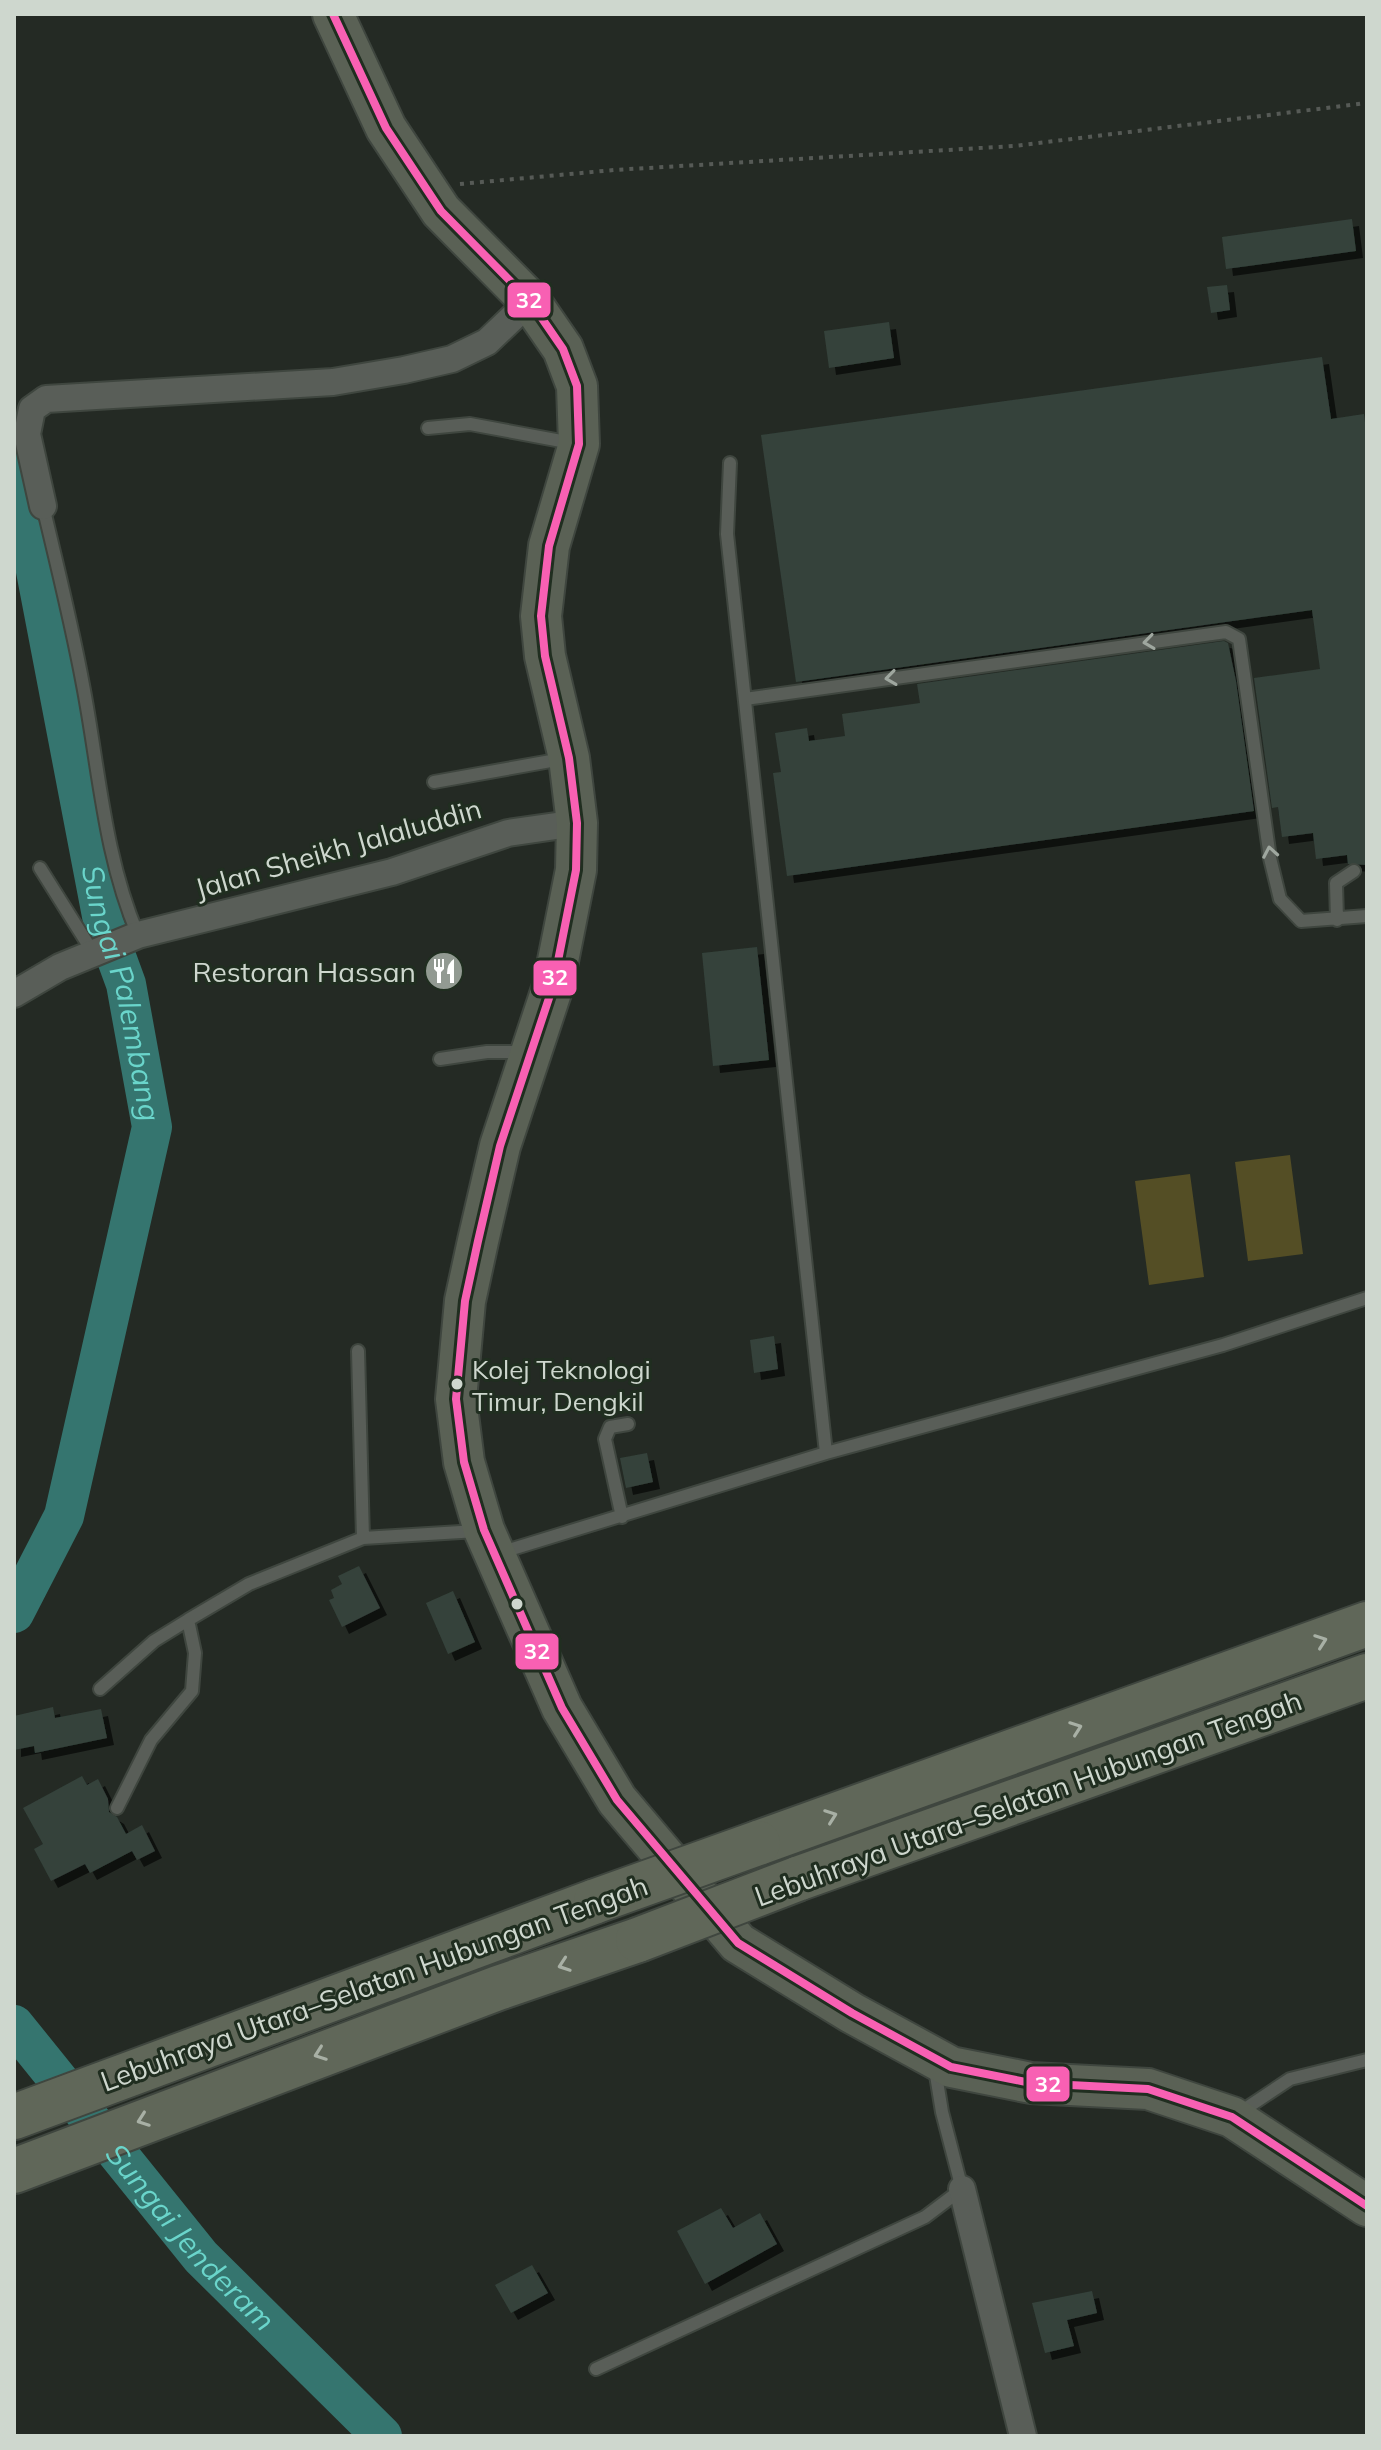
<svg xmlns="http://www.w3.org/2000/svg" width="1381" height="2450" font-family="Mulish,sans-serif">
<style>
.green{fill:#544e25}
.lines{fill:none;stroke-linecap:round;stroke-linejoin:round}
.river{stroke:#35756f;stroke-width:40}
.building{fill:#34423b;filter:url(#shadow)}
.lane-casing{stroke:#3f463f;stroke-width:16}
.street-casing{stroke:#3f463f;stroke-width:30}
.primary-casing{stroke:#3f463f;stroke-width:44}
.highway-casing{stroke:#3f463f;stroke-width:48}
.path{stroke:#565a56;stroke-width:4;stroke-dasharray:4 6;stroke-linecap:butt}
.lane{stroke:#595e58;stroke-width:12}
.street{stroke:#595e58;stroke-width:26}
.primary{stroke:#5a6155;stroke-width:40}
.highway{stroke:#606759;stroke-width:44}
.highway-bridge-casing{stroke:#3f463f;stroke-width:48;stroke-linecap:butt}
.highway-bridge{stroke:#606759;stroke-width:44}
.bus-1-casing{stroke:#202e20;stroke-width:14}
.bus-1{stroke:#f860b3;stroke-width:8}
.oneway{stroke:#9fa79f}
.oneway2{stroke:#a8b0a5}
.bus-dot{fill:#ced7ce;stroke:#202e20;stroke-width:3}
.labels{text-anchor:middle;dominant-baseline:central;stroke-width:6;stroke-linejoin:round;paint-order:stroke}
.bus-label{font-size:26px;fill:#ced7ce;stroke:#202e20;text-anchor:start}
.street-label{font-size:28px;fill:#ced7ce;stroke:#202e20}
.poi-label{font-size:28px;fill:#ced7ce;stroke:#202e20;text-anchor:end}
.water-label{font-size:30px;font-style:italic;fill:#6ad5cb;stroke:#202e20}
.line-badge{stroke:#202e20;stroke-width:3}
.badge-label{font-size:22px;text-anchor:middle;font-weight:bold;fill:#fff}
</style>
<defs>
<filter id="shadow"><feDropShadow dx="7" dy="7" stdDeviation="0" flood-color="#0009"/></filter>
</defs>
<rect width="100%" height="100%" fill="#242a24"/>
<path class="green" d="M1290,1155L1303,1254L1248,1261L1235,1162Z
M1190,1174L1204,1277L1149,1285L1135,1181Z"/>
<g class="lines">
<g class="river">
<path id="s1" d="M14,456L103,921L126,984L152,1127L64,1516L14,1613"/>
<path id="s2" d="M14,2025L201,2257L382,2436"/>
</g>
</g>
<path class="building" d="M1352,219L1356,251L1226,269L1222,237Z
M1227,285L1230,310L1211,313L1207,287Z
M889,322L894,358L829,368L824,331Z
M1322,357L1331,419L1364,414L1367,438V865L1348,864L1347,855L1316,859L1313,833L1282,837L1278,807L1272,808L1254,678L1320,669L1312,610L796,682L761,435Z
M1224,641L1228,643L1236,681L1254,811L787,876L773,773L781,772L775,733L807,728L809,741L845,736L842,714L920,703L917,684Z
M757,947L769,1060L713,1066L702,953Z
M774,1336L778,1369L754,1373L750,1340Z
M647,1453L653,1482L626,1488L620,1458Z
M359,1566L380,1608L342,1627L329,1600L334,1598L331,1590L342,1584L338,1576Z
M453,1591L475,1642L448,1654L426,1603Z
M53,1707L55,1718L101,1709L107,1738L35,1753L34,1746L14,1750V1716Z
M82,1776L87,1785L98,1779L108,1799L109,1812L117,1817L126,1834L142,1825L155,1851L137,1860L132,1851L90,1873L85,1864L51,1881L34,1849L43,1844L23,1808Z
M721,2208L733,2228L760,2213L777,2244L705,2284L677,2231Z
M532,2265L548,2293L511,2313L495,2285Z
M1092,2291L1097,2313L1067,2320L1074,2346L1045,2353L1032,2303Z"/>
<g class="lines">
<g class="lane-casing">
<path id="lane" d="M428,428L470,424L572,443
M730,463L727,534L826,1453
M43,506C57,565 72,625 83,685C99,768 104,856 138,935
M745,699L1226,632L1239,639L1270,858L1280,899L1301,921L1367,916
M434,782L562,759
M40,868L94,954
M1337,920L1336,883L1354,871
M440,1059L487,1052H526
M358,1351L363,1538
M622,1517L605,1439L610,1427L628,1424
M499,1553L826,1453L1223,1345L1367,1298
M100,1689L154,1641L188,1620
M117,1808L151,1740L192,1691L195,1653L188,1620L249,1584L363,1538L477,1531
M1239,2113L1290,2079L1367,2060
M596,2369L925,2217L962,2189L942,2112L935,2069"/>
</g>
<g class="street-casing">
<path id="street" d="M43,506L27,434L32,409L46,399L333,382L404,370L452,359L487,342L530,301
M14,994L60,967L138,935L392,872L508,833L577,823
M962,2189L1023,2436"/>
</g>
<g class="primary-casing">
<path id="primary" d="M333,14L386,128L441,211L530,301L563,349L577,386L579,444L549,546L541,616L545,656L569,758L577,823L576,870L553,986L500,1146L478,1241L465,1301L456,1399L464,1462L484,1530L562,1708L617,1800L738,1943L852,2013L951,2067L1031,2083L1148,2089L1232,2117L1367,2206"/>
</g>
<g class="highway-casing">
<path id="highway" d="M758,1843L1367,1624
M797,1879L1367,1676
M14,2117L596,1901
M14,2171L498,1988L638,1940"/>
</g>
<path class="path" d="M460,184L614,170L1014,146L1367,103"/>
<use href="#lane" class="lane"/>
<use href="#street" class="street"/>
<use href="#primary" class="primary"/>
<use href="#highway" class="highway"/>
<g class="highway-bridge-casing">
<path id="highway-bridge" d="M596,1901L758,1843
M638,1940L797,1879"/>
</g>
<use href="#highway-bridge" class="highway-bridge"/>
<g class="bus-1-casing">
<path id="bus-1" d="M333,14L386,128L441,211L530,301L563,349L577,386L579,444L549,546L541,616L545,656L569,758L577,823L576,870L553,986L500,1146L478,1241L465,1301L456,1399L464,1462L484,1530L562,1708L617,1800L738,1943L852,2013L951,2067L1031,2083L1148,2089L1232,2117L1367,2206"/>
</g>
<use href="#bus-1" class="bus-1"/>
</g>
<defs><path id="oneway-chevron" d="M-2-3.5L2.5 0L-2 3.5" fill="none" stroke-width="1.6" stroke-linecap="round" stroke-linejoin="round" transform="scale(2)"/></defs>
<g class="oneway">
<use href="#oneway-chevron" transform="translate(1149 642) rotate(172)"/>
<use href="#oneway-chevron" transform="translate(891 678) rotate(172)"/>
<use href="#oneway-chevron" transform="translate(1270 852) rotate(-100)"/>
</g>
<g class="oneway2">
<use href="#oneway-chevron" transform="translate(1321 1641) rotate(-20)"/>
<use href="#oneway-chevron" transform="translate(1076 1728) rotate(-20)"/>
<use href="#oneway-chevron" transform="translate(831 1816) rotate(-20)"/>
<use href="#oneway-chevron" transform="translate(564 1965) rotate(161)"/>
<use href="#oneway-chevron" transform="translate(320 2054) rotate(160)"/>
<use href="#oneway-chevron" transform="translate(143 2120) rotate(160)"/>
</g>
<defs>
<g id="restaurant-disc" transform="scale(2)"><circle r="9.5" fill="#929a92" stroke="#202e20"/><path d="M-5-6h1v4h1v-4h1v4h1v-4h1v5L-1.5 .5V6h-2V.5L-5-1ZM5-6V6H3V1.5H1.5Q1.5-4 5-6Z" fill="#fff"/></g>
</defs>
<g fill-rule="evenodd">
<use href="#restaurant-disc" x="444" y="971"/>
</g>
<g class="bus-dot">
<circle cx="457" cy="1384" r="7"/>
<circle cx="517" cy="1604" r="7"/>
</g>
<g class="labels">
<g class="bus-label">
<text x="472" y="1369">Kolej Teknologi<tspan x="472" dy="32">Timur, Dengkil</tspan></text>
</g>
<g class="street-label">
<text transform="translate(338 848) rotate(-16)">Jalan Sheikh Jalaluddin</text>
<text transform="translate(1028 1798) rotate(-20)">Lebuhraya Utara–Selatan Hubungan Tengah</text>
<text transform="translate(374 1983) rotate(-20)">Lebuhraya Utara–Selatan Hubungan Tengah</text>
</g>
<g class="poi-label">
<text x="416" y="971">Restoran Hassan</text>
</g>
<g class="water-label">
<text stroke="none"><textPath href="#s1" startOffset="548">Sungai Palembang</textPath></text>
<text stroke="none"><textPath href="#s2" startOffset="276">Sungai Jenderam</textPath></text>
</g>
</g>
<g class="line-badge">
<rect x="506" y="281" width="46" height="38" rx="8" fill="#f860b3"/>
<rect x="532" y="959" width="46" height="38" rx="8" fill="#f860b3"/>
<rect x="514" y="1632" width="46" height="39" rx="8" fill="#f860b3"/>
<rect x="1025" y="2065" width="46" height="38" rx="8" fill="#f860b3"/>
</g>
<g class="badge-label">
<text x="529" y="308">32</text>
<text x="555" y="985">32</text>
<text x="537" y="1659">32</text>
<text x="1048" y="2092">32</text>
</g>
<rect width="1381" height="2450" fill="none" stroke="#ced7ce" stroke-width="32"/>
</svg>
